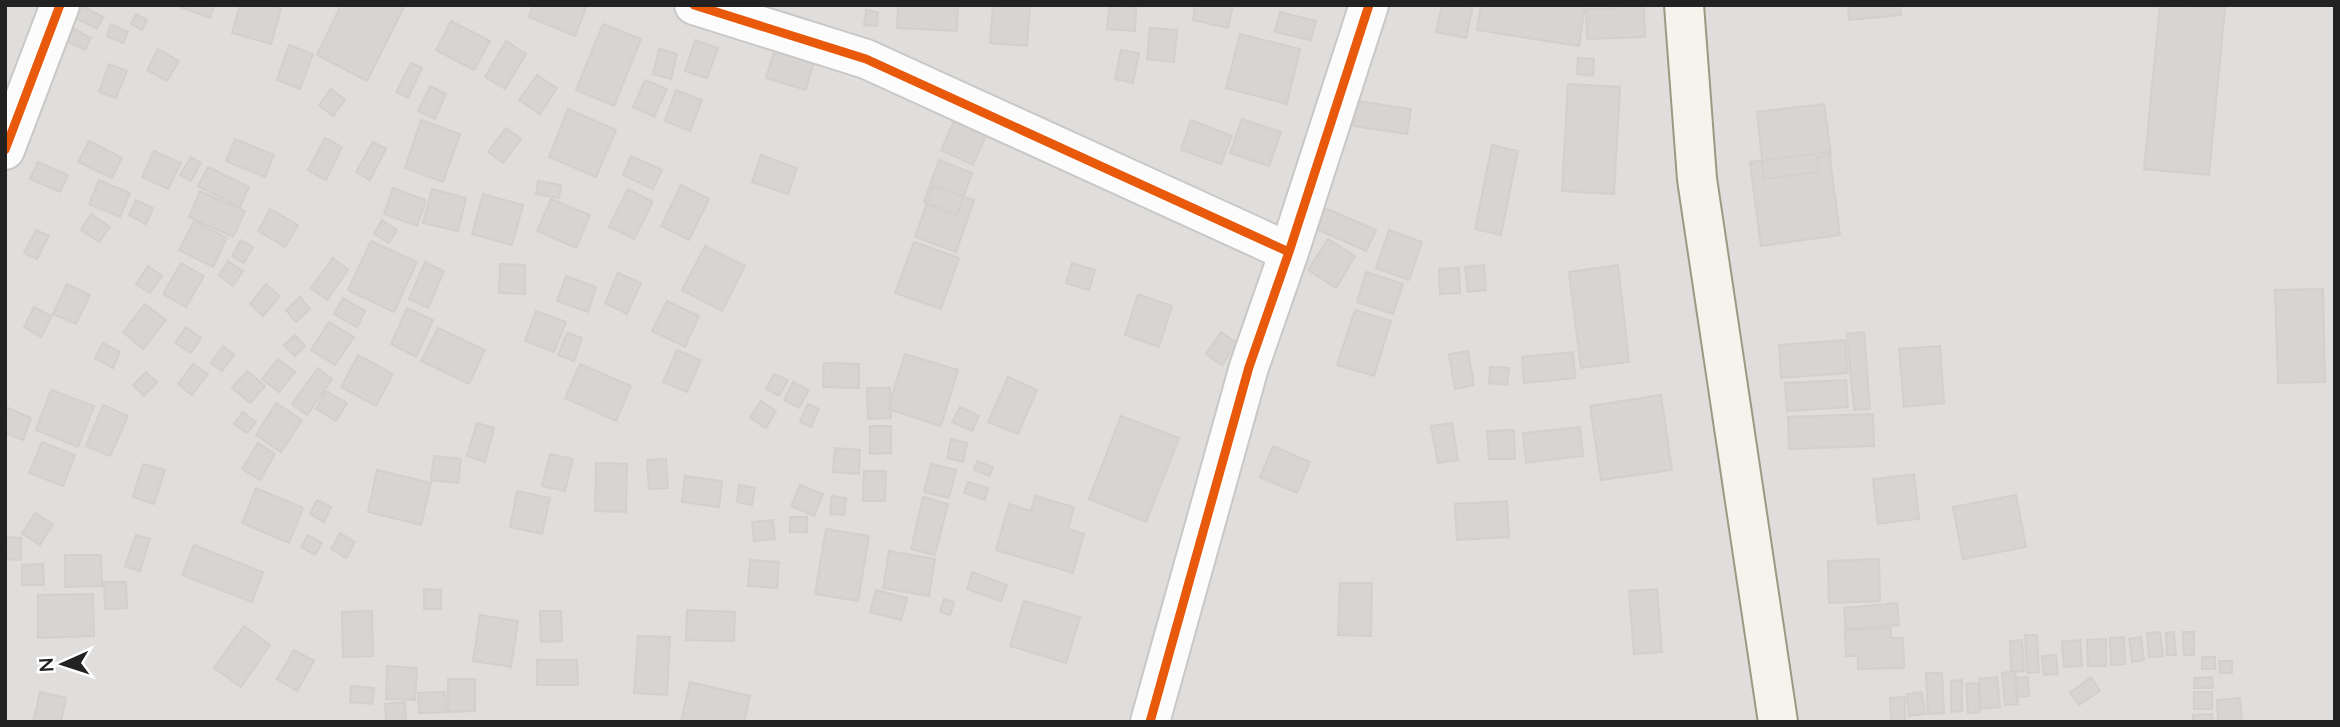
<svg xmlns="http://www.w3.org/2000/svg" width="2340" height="727" font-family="Lato,sans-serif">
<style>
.residential{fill:#dfdedc}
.building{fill:#d7d4d2;stroke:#d3d0cc;stroke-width:2}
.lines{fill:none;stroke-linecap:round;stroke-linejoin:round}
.minor-casing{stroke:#c9c8c7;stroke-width:42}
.secondary-casing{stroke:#999a82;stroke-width:42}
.minor{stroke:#fdfcfc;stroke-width:38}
.secondary{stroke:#f4f4ed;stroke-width:38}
.cycleway-casing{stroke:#fff;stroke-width:13}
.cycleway{stroke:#e8590c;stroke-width:9}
</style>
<rect width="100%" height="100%" fill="#f0eeeb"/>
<path class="residential" d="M5,5H2335V722H5Z"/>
<path class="building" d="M80,5L103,17L97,29L74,17Z
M175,5H214L210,18Z
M240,5H267L281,9L271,44L232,33Z
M341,5H405L367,81L317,55Z
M533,5H587L575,36L529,17Z
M898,5H958L957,31L897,28Z
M993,5L1030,6L1027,46L990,43Z
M1110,5L1136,7L1135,31L1107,29Z
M1195,5H1233L1228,28L1193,20Z
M1442,5H1473L1466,38L1436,32Z
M1481,5H1585L1579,46L1477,30Z
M1617,5H1644L1645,37L1587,39L1586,9L1617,8Z
M1848,5H1900L1901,15L1849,20Z
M2160,5L2225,8L2209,175L2144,169Z
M866,10L878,12L877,26L864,25Z
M1280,12L1316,21L1311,40L1275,32Z
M136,14L147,20L142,30L131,24Z
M451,21L490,41L474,70L436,50Z
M111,24L128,32L123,43L107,36Z
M603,24L641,39L614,106L576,90Z
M70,27L91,38L85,50L64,40Z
M1150,28L1177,30L1174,62L1147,59Z
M1240,34L1300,49L1287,104L1226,88Z
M695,40L718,48L707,78L685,71Z
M506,41L526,54L505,89L485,77Z
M289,45L313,54L300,89L277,80Z
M776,45L815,57L806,90L766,78Z
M158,49L179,61L167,81L147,70Z
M659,49L677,54L671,79L653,74Z
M1121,50L1139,53L1133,83L1115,79Z
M1578,58L1594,59L1593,76L1577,74Z
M411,63L422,68L408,98L396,92Z
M109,64L127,71L116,98L99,92Z
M537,75L557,88L540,114L519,100Z
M645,80L667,89L654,117L633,107Z
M1568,84L1620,87L1614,194L1562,191Z
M430,86L446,94L435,119L418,111Z
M331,89L345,100L333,116L319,105Z
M676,90L702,100L690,131L665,121Z
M1357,101L1411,109L1407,134L1353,126Z
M1824,104L1831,155L1817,157L1819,172L1764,179L1757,112Z
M568,109L616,130L596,177L549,157Z
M958,112L990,127L973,165L941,150Z
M1242,119L1281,132L1269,166L1230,153Z
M421,120L460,134L443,182L405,168Z
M1191,120L1232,136L1221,164L1181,150Z
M506,128L521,139L503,163L488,152Z
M325,138L342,147L326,180L308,170Z
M235,139L274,155L265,177L226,161Z
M89,141L122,158L112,178L78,162Z
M373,142L386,149L370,180L356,172Z
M1492,145L1518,151L1501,235L1475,229Z
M154,151L181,163L168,189L142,177Z
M1829,152L1840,235L1761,246L1750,162Z
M761,155L797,168L788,194L752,182Z
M631,156L662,170L653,189L623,175Z
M191,157L201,163L191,181L180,175Z
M939,160L972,173L957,215L924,202Z
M38,162L68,175L60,192L30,179Z
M208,167L249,187L240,207L198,186Z
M99,180L130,193L120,217L89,204Z
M538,181L561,185L559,198L536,194Z
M681,185L709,199L689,240L661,226Z
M933,186L974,200L956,252L915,237Z
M393,188L426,200L417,226L384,214Z
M432,189L466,198L458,231L423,223Z
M628,189L653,202L634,239L609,227Z
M200,191L245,211L233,237L189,217Z
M483,194L523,205L512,245L472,234Z
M551,199L590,215L576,248L537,231Z
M136,200L153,208L146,224L129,215Z
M1325,208L1376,230L1366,251L1316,229Z
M270,209L298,225L285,247L258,231Z
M91,214L110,227L99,242L81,230Z
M382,220L397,230L389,243L374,234Z
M194,221L227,238L213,267L179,250Z
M36,230L49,236L37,259L24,253Z
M1389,230L1422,242L1409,280L1376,268Z
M1328,239L1355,256L1336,288L1308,270Z
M241,240L253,247L244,263L232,256Z
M371,241L417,262L394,312L348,290Z
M914,242L959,258L941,309L895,293Z
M705,246L745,266L722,311L682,290Z
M333,258L348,270L327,300L311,288Z
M228,261L243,271L233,286L219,275Z
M425,262L444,271L428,308L409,299Z
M181,263L204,276L186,307L163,294Z
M1072,263L1095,270L1089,290L1066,283Z
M500,264L525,265V294L499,293Z
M1484,265L1486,290L1468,292L1465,267Z
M1618,265L1629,362L1581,368L1569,272Z
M148,266L162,276L150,293L136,284Z
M1459,268L1460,293L1440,294L1439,269Z
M1366,272L1403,284L1393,314L1357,302Z
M618,273L641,283L627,314L605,303Z
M566,276L596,287L588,312L557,301Z
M67,284L90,295L76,324L53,314Z
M266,284L280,296L263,316L250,304Z
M2323,289L2325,382L2278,383L2275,290Z
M1138,294L1172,306L1159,347L1125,335Z
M300,297L310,309L296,322L286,310Z
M343,298L365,311L357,327L334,314Z
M667,301L699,316L685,347L652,331Z
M145,304L166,320L143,349L123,332Z
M34,307L52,316L41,337L24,327Z
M407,308L433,320L416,357L391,344Z
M1355,310L1391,321L1374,376L1337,365Z
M536,311L566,322L554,352L525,341Z
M329,322L354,337L335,365L311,350Z
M186,327L201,338L191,353L175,343Z
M438,328L485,350L469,384L421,361Z
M1221,332L1237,343L1222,365L1206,354Z
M1864,332L1870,409L1854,410L1847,334Z
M567,333L582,338L574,361L558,355Z
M295,335L305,346L295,356L284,345Z
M1845,340L1848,373L1781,378L1779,345Z
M103,343L120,352L113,368L95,358Z
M223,346L234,355L222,371L211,363Z
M1940,346L1944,403L1904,407L1899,349Z
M677,350L701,360L687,392L663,382Z
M1468,351L1474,385L1455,389L1449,354Z
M1573,352L1575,378L1524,383L1522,357Z
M905,354L958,370L941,426L888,409Z
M358,355L393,374L376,406L341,387Z
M278,359L295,372L279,392L262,379Z
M824,363L859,364V388L823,387Z
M193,364L208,374L192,395L178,384Z
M580,364L631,386L616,421L565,398Z
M1490,367L1509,368L1507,385L1489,383Z
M318,368L332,379L307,415L292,404Z
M247,371L265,386L250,403L232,388Z
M146,372L157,382L144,396L133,385Z
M774,374L788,380L779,396L766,389Z
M1008,377L1037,390L1018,434L988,422Z
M1846,380L1848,407L1787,411L1785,383Z
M793,382L809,390L799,408L784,400Z
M867,388H890L891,418L868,419Z
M51,390L94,406L78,447L36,430Z
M326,391L347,403L336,421L316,409Z
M1661,395L1672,470L1601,480L1590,406Z
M761,401L776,411L766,428L750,418Z
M276,403L302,420L281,452L256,435Z
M808,404L819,409L811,427L800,422Z
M103,405L128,416L110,456L86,446Z
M6,407L31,418L23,440L5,433Z
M960,407L979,416L972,431L952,422Z
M243,412L256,422L247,433L234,424Z
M1873,414L1874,446L1789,449L1788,417Z
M1121,416L1179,438L1146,522L1089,499Z
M477,423L494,428L485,462L467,456Z
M1452,423L1458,460L1438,463L1431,426Z
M870,426H891V453L870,454Z
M1580,427L1583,456L1526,463L1523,433Z
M1514,430L1515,459H1489L1487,431Z
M951,439L967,443L963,462L947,458Z
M42,442L75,455L63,486L29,473Z
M258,443L275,454L260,480L242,469Z
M1273,446L1310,462L1297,493L1260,477Z
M835,448L860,450L859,474L833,472Z
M550,454L573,459L565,491L542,486Z
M434,456L461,459L458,483L431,480Z
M666,459L668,488L649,489L647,460Z
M977,461L993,467L989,476L974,470Z
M596,463L627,464L626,512L595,511Z
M143,464L165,470L154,504L133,497Z
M931,464L956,470L949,498L924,492Z
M377,470L431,483L421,525L368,512Z
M864,471H886L885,501H863Z
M1914,474L1919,519L1878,524L1873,479Z
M685,476L722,481L719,507L682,502Z
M968,482L988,488L985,500L964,493Z
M739,485L755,488L752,505L737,502Z
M800,485L823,494L814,516L791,506Z
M256,488L303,508L289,543L242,523Z
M517,491L550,498L542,534L510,527Z
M2016,495L2026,547L1963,559L1953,507Z
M832,496L846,498L844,515L830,514Z
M1035,496L1074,507L1068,529L1084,534L1073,573L996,550L1009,504L1031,511Z
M923,497L948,504L935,555L911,549Z
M317,500L331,507L324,522L310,514Z
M1507,501L1509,537L1457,540L1455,504Z
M35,513L53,524L40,545L22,534Z
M790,517H807V532H790Z
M773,520L775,539L754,541L752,522Z
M826,529L869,536L858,601L815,594Z
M340,533L355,542L346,558L331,549Z
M136,535L150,539L140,571L125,566Z
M308,535L322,543L315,555L301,547Z
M5,537L21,538V560L5,559Z
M194,545L263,572L252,602L182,575Z
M889,551L935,559L929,596L883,588Z
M65,555H101L102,586L65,587Z
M1879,559L1880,601L1829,603L1828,561Z
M750,560L779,562L777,588L748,586Z
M43,564L44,585H22V565Z
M972,572L1007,585L1001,601L967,589Z
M104,582H126L127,608L105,609Z
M1340,583H1372L1371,636L1338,635Z
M424,589L441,590V609H424Z
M1657,589L1662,652L1634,654L1629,591Z
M876,590L907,598L901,620L870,612Z
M93,594L94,636L38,638V595Z
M944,599L954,602L950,615L940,612Z
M1024,601L1080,617L1066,663L1010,646Z
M1897,603L1899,625L1846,629L1844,608Z
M687,610L735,612L734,641L686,640Z
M372,611L373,656L343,657L342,612Z
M540,611H561L562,641L541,642Z
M480,615L518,621L511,667L473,661Z
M244,626L270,645L241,687L214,668Z
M1891,628V638H1903L1904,668L1858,669V656H1846L1845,630Z
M2160,632L2163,656L2149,657L2147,633Z
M2174,632L2176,655H2167L2166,633Z
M2183,632H2194V655H2184Z
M2025,635H2037L2039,672L2027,673Z
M638,636L670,637L667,695L634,693Z
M2124,637L2125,664L2111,665L2110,638Z
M2141,637L2144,660L2132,662L2129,639Z
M2106,639V666H2088L2087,640Z
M2022,640L2024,671L2011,672L2010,641Z
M2080,640L2082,666L2064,667L2062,642Z
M294,650L314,661L297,691L277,679Z
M2056,655L2058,674L2044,675L2042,656Z
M2202,657H2215V669H2202Z
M537,660H577L578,685H537Z
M2219,661H2232V673H2220Z
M387,666L417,668L415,700L386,699Z
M2015,671L2018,704L2005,705L2002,673Z
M1926,673H1942L1944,713L1928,714Z
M1997,677L2000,707L1981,709L1979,679Z
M2028,677L2029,696L2016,697L2015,678Z
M2091,677L2100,691L2079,705L2070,693Z
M2212,677L2213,688H2194V678Z
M448,679H475V711L448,712Z
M1962,680V711L1951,712V681Z
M690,682L750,696L744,722H681Z
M1978,683L1980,712L1968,713L1966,684Z
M351,686L374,688L372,704L350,702Z
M40,692L66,698L61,722H33Z
M445,692L446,712L419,713L418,693Z
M1922,692L1925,714L1909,716L1907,694Z
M2194,692H2212V709H2194Z
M1905,697V722H1891L1890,698Z
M2240,698L2242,722H2218L2217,700Z
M405,702L406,722H386L385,704Z
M2212,714L2213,722H2193V715Z"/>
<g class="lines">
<g class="minor-casing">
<path id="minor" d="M694,5L866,59L1289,252
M5,150L60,5
M1150,722L1249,367L1289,252L1369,5"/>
</g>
<g class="secondary-casing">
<path id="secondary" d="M1684,5L1697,179L1778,722"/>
</g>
<use href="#minor" class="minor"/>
<use href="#secondary" class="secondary"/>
<g class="cycleway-casing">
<path id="cycleway" d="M694,5L866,59L1289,252
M5,150L60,5
M1150,722L1249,367L1289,252L1369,5"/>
</g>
<use href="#cycleway" class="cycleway"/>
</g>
<rect width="2340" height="727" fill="none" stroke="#222222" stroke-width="14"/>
<g transform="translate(63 664) rotate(267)" stroke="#ffffff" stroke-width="5" paint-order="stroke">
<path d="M0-5L12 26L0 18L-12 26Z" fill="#222222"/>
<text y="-10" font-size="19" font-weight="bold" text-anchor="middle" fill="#222222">N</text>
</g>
</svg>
